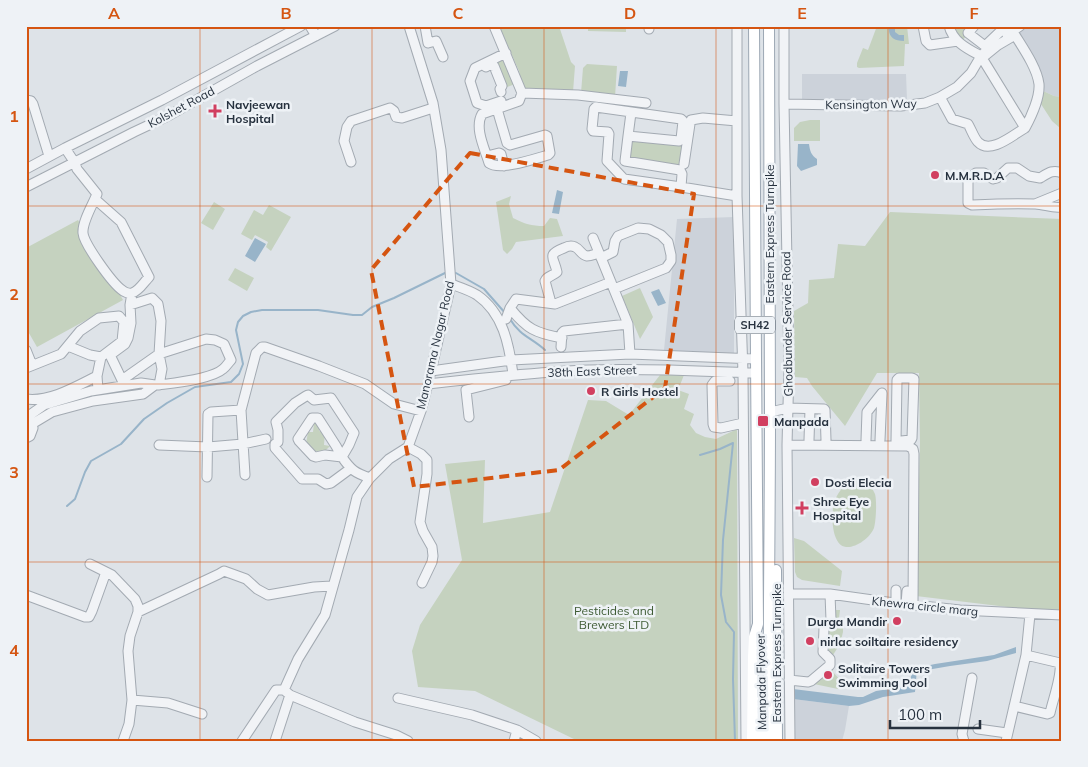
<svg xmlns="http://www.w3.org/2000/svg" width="1088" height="767" font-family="Mulish,sans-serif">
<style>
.built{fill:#ccd2da}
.green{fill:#c5d2bf}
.water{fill:#98b4c9}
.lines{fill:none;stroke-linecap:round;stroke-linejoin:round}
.stream{stroke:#98b4c9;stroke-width:2}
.minor-casing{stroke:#a3aab2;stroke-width:11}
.major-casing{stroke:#9da8b4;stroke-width:12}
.minor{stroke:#f1f3f6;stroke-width:9}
.major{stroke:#fff;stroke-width:10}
.marked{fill:none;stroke:#d55511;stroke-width:4;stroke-dasharray:10 6;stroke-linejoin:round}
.grid{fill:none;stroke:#d55511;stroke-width:1;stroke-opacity:0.55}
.poi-dot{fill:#d13f60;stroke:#eef2f6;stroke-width:2}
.labels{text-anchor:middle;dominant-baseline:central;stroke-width:5;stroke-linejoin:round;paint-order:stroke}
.shield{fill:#eef2f6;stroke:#636c76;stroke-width:1}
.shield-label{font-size:11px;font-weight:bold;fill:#27323f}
.poi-label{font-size:12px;font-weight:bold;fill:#27323f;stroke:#eef2f6;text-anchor:start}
.street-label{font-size:12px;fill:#27323f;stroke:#eef2f6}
.park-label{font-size:12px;fill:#3e5b34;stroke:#eef2f6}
.neatline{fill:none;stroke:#d55511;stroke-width:2}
.grid-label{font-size:16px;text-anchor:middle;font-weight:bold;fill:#d55511}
</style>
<rect width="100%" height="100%" fill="#dee3e8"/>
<path class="built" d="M1027,26H1062V97L1054,96L1041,90L1016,33Z
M802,74H906L907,100H802Z
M734,217V354L664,350L677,219Z
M793,699L849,706L845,730L842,741H793Z"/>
<path class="green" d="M499,26H559L571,62L575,66L573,92L523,89L519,71Z
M588,26H626V32L588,31Z
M877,26H907L909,44H905L904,66L859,68L857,67V63L863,48L868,50Z
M951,26H974L962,41Z
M505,57L515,84L507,87L495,61Z
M587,64L617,66L615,97L581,93L583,68Z
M1041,90L1054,96L1062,97V141L1060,128L1052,121L1039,101Z
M810,120H820V141H794V128L800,122Z
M628,137L684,144L681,167L626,160Z
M511,196L509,204L513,218C525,224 531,226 544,226L550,218L557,219L563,236L516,242L512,249L507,254L503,250L496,202Z
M214,202L225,209L213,230L201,223Z
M269,205L291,217L271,251L266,247L268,242L255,235L252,240L241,234L254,210L263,215Z
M890,212L1062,219V610L1025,609L916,596L920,443L919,373H877L845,426L812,386L807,378L795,377L794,311L808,303L809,280L834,278L838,244L865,246Z
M78,220L123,300L37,347L26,328V248Z
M235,268L254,278L247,291L228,280Z
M640,288L653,317L640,339L622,296Z
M660,375H684L678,390L689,394L684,409L694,414L690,425L696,433L705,437L716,439L737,429L738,741H578L475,691L418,687L412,651L420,625L462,560L445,464L485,460L483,523L550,512L588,400L606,401L629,415Z
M314,423L319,424V431L325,432L324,445L330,446L324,452L311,451L306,444L308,432H313Z
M849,481C854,481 860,480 865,482C869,484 873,489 875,494C877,501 876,521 874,528C870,538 856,548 846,547C831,545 831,514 834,503C837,493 843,487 849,481Z
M794,538L804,541L842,571L840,586L802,580L797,577L795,572Z
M833,610H840L839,618L843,625V632L840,644L833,655L832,665L833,672L841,681H846L843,688L839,687L838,689L814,684L831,666L828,642V632L830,626Z"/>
<path class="water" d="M889,27H895V32L899,35H904V41C894,41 888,37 889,27Z
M620,71H628L626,87L618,86Z
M798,144H809C810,151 811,155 817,159V165L801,171L797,166Z
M557,190L563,192L559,214L552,213Z
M255,238L266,244L255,262L245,256Z
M659,289L666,303L658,306L651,292Z
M1016,647V653L987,661L950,666L921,671V667L935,664L994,655Z
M917,669L915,692L883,697L859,705L849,706L793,699V689L858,697H863L876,691L909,686L912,672Z"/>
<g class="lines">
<path class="stream" d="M456,273L484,289L506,314
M510,319C520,336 532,338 545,350
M700,455L720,449L733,443L723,540L721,595L726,622L734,632L733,679L735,741
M67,506L75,499L85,472L91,461L121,444L144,419L167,403L195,387L231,382L239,374L243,364L236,330L238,322L243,316L251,312L262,310H318L353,315H362L372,307L394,298L445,273"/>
<g class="minor-casing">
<path id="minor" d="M310,26L316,36
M425,26L428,43L436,41L443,57
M494,26L522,93L578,95L646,103
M737,26V196L743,373L746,741
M784,26V104L789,367L787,445L790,741
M923,26L926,41L930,45L958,41
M949,26C953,42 968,49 981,56
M974,26L968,33L985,46L1006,26
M649,29V26
M1007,35L1020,26
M483,65L486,67L489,65L494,66L502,86L500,89L501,92
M940,97L952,119L968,124C971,129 974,138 978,142C990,155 1013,135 1025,128L982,58L998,45L1015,35C1023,48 1037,68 1039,84C1040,97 1031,117 1025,128
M26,100L31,101L33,104L49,156
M501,101L486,106L477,103L470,81L475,68L506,53
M784,104L901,106L925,103L940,97L957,87L971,73L981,56L985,52
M497,109L507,143L510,145L545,135L547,136L550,153L548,155C534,159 500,171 489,163C485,149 474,128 482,114L519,101L522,93
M631,113L628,136L679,141L681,139L683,121L681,119L596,107L594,109L592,129L593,131L608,132L609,134L607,161L624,179L681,187L737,196
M628,136L625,161L680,170L682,174L681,187
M65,148L75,163L77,169L97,194C93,204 82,222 83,233C84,244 112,283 122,290C124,292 129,294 132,293C139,291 144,282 149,277L121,222L95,199
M487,156L499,153L501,154L504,166
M351,162L344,141L347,127L351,121L390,108L394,111L396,117L402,118L433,108
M684,164L690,124L691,120L703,118L737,121
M26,169L65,148L162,100L301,26
M1062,173C1053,169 1048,173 1040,178L1029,176L1017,168H1008L997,178L993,179L984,173H976L968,180V203L972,205C993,204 1014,203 1035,204C1044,204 1053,209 1062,207
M26,187L134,132L168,116L257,66L335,26
M1035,204L1062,193
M593,238L628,324L630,354
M601,258L613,252L615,241L618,236L638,228L649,229L661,235L668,242L671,255V261L666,268L614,289
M451,284C459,287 469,290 477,295C503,313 509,344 513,374
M132,293L130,305L131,323L128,338L125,344L110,355L122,380L159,354L206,339L215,340L224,344L231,360C228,363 226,367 223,369C212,379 174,383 159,385
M551,303L545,281C547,276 553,276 557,272C554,257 546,255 564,248C568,246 571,245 575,247C580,249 581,255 587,256C591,256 595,254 599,253
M510,308C527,329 535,333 562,338
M506,319L510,308L516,299L555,304L611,282
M561,347L562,333L564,331L628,324
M26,350L32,365
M26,368L61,354L80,331L99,318L119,316L124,322L122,341L101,357L90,355L68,346
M431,371L511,360L630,354L756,359
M730,381H715L712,385L713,424L714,427L721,428L743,423
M428,384C482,378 535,372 588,370C644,368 700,371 756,373
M98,390L97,376L101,357
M26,399C50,402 75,387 97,376
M241,410L245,475
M770,412L788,408L824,409L825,410L826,440
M27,417L44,405L91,391L141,383L155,385
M469,417L466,390L506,380
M32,424L52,412L93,401L143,394L155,385H159L162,369L159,354L161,321L158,304L152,298L130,305
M26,438L30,436L33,428L30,420
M809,440L810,409
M866,440L867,412L882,393L880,440
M896,441L897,380L899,378H912L914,379L912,438L911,440L901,441
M159,445L208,447L243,444L266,439
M787,445L908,446L913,449L914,454L913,605
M408,447L421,454L427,460V474L420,522L423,531L432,547L433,556L432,562L422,583
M342,457L349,445L354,433L331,398L314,400L308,395L306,396L295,403L276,422L278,430V442L275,444V448L302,479H318L326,484L331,483L350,469
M342,457L336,446L318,418H312L298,439L299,441L313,456L316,457L325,455L342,457C351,470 355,473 370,478
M207,477L208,414L211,412L241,410L256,353L262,347H265L319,366L365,384L394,404L421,411
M90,564L112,575L135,599L138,606V612L130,636L128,651L132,700L129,724L123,741
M789,594H830L894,603L960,610L1062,615
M26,595L85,617H89L92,611L106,572
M896,604V590
M906,604L907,591
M138,612L219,574L224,571L246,579L257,589L268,595L314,587L332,586
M789,680L808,682L811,681L830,665V659L823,652L824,628L831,620L830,594
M284,690L298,659L325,615L349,530L357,497L370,478L389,459L408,447L421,411L428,384L451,284L441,150L433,103L409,26
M398,698L472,715L517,730L536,741
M132,700L168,703L202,714
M1014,706L1047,714L1050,713C1053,699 1062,676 1060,663L1026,655
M978,729L1007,733
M242,741L276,690H284L290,695L355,722L396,735L408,741
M275,741L290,695
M514,741L517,730
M964,741L963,738L962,734L972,678
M1006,741L1026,655L1030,614"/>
</g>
<g class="major-casing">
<path id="major" d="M769,26C769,156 770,286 770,416C770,524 768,632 769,741
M776,570L777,741
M752,741L753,657L754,637L758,624L756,359L754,26
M762,741V699"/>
</g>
<use href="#minor" class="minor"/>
<use href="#major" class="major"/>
</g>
<path class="marked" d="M470,153L694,194L665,388L559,470L414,487L371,270Z"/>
<path class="grid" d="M200,26V741M372,26V741M544,26V741M716,26V741M888,26V741M26,206H1062M26,384H1062M26,562H1062"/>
<g class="poi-dot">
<path d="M212.5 103.5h5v5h5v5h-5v5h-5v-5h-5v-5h5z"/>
<circle cx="935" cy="175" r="5"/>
<circle cx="591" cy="391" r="5"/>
<rect x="757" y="415" width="12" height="12" rx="2.5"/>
<circle cx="815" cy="482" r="5"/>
<path d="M799.5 500.5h5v5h5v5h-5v5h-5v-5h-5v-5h5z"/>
<circle cx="897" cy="621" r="5"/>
<circle cx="810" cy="641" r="5"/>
<circle cx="828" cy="675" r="5"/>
</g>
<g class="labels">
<rect class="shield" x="735" y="316.5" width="40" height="17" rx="4"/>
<g class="shield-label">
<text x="755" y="325">SH42</text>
</g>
<g class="poi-label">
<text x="226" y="104">Navjeewan<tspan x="226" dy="14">Hospital</tspan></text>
<text x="945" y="175">M.M.R.D.A</text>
<text x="601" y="391">R Girls Hostel</text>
<text x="774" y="421">Manpada</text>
<text x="825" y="482">Dosti Elecia</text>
<text x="813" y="501">Shree Eye<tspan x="813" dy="14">Hospital</tspan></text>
<text x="887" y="621" text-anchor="end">Durga Mandir</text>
<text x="820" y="641">nirlac soiltaire residency</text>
<text x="838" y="668">Solitaire Towers<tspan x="838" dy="14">Swimming Pool</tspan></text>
</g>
<g class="street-label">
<text transform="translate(871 104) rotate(-1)">Kensington Way</text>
<text transform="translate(181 107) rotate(-28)">Kolshet Road</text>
<text transform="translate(769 234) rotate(-90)">Eastern Express Turnpike</text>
<text transform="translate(787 324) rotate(-91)">Ghodbunder Service Road</text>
<text transform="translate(435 345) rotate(-77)">Manorama Nagar Road</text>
<text transform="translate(592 371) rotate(-2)">38th East Street</text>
<text transform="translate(925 606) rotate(6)">Khewra circle marg</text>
<text transform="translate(776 653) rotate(-90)">Eastern Express Turnpike</text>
<text transform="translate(761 682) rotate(-91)">Manpada Flyover</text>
</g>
<g class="park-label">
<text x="614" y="610">Pesticides and<tspan x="614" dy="14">Brewers LTD</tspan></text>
</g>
</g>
<rect width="1088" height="767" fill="none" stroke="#eef2f6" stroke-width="55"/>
<path d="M890 720v8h90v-8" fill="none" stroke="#27323f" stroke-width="2.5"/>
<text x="898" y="720" font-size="15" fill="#27323f" stroke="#eef2f6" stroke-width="4" paint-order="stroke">100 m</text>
<rect x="28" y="28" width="1032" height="712" class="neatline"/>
<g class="grid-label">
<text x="114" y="19">A</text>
<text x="286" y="19">B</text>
<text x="458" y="19">C</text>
<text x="630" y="19">D</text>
<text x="802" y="19">E</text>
<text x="974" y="19">F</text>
<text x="14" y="122">1</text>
<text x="14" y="300">2</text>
<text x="14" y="478">3</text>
<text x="14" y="656">4</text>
</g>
</svg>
